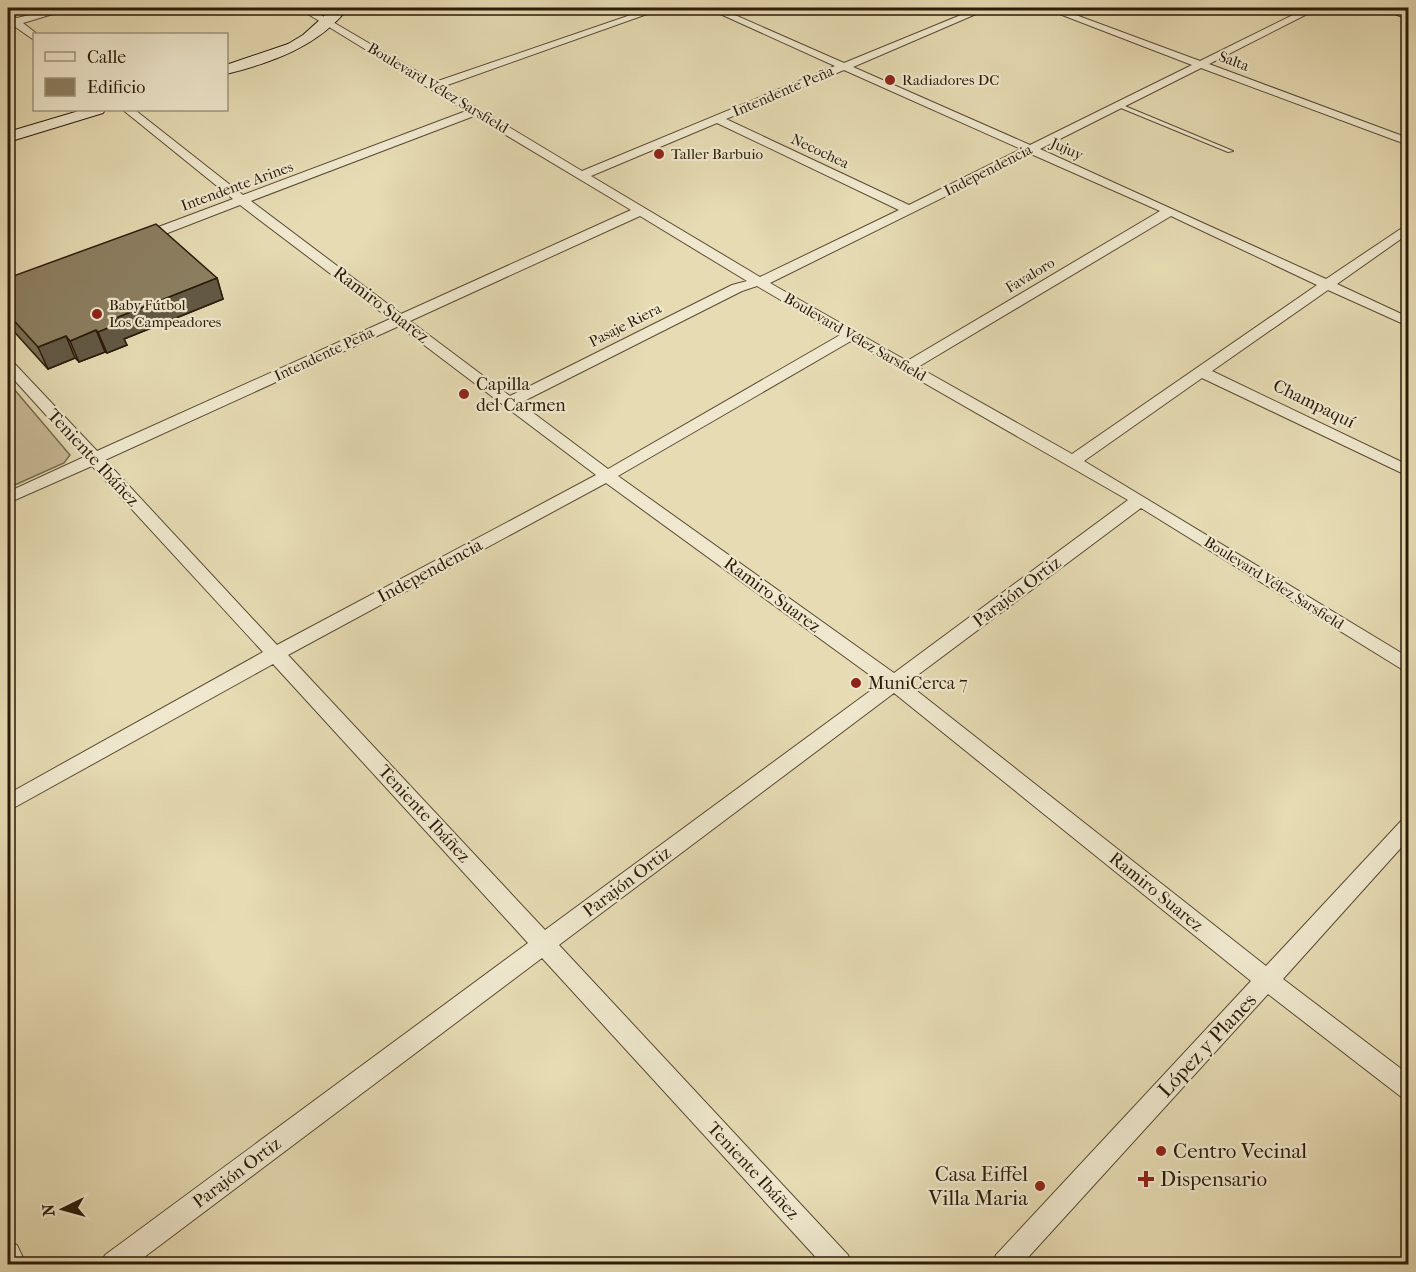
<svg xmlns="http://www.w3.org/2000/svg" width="1416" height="1272" font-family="'IM FELL French Canon',serif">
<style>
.green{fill:#c6ba96;stroke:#786a4f;stroke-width:1.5}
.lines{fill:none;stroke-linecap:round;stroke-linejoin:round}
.service-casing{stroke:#5a4b33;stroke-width:2}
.minor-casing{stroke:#5a4b33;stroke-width:2}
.secondary-casing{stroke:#2b1b08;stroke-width:2}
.service{fill:#efe8ce;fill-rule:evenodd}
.minor{fill:#efe8ce;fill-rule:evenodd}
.secondary{fill:#efe8ce;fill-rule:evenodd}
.wall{fill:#786d53;stroke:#2b1b08;stroke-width:1.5}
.shaded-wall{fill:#625944;stroke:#2b1b08;stroke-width:1.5}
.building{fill:#8c7f61;stroke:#2b1b08;stroke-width:1.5}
.poi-dot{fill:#8f2418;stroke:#efe8ce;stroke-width:2}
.labels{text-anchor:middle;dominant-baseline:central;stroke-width:4.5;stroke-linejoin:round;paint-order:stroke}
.far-street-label{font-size:15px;fill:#2b1b08;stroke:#efe8ce}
.far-poi-label{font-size:15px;fill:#2b1b08;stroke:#efe8ce;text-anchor:start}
.street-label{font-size:18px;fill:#2b1b08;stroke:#efe8ce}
.poi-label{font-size:18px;fill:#2b1b08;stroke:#efe8ce;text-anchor:start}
.near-street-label{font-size:21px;fill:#2b1b08;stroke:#efe8ce}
.near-poi-label{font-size:21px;fill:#2b1b08;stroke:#efe8ce;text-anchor:start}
</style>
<rect width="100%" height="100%" fill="#e6dbb3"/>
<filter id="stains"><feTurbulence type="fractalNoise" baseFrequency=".00333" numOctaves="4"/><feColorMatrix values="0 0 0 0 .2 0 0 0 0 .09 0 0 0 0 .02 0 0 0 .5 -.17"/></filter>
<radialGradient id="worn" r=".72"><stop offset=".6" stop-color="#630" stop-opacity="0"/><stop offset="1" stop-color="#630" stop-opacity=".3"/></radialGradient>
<path class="green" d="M8,382L70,455L64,463L8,488Z"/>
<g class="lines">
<g class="service-casing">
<path id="service" d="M1116,104H1120L1233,151L1228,152L1116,106Z"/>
</g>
<g class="minor-casing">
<path id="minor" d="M58,8H73L23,23L37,34H34V40L14,26L8,27V14L17,18Z
M298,8H309L435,82L651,8H664L442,87L582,171L835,66L707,8H719L844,63L978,8H990L853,67L1030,145L1192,65L1044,8H1057L1200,61L1307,8H1319L1209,64L1408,138V145L1201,68L1040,149L1326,279L1408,224V234L1337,284L1408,317V326L1328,290L1212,371L1408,465V476L1202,378L1084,461L1408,657V673L1141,508L907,683L1266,966L1401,821L1408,819V840L1283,979L1408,1074V1099L1400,1096L1268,994L1022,1264H992L996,1255L1251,981L894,693L559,945L848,1255L852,1264H822L542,958L135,1264H101L105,1255L528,943L273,664L8,811V794L263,652L92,466L8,503V492L84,457L8,373V361L13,362L97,451L390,319L240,205L147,241H137V235L233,199L123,110H135L243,195L466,111ZM844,70L1021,149L909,205L726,119ZM474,116L631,210L401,314L251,201ZM717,123L899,210L760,277L591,176ZM1031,154L1160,211L907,361L770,283ZM640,216L747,281L732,285L510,396L410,321ZM1171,216L1317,285L1072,454L918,367ZM757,286L840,335L608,469L520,403L742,291ZM399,326L596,475L277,645L105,460ZM851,341L1128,500L894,673L618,476ZM606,483L881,683L545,930L288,655Z
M1378,8H1392L1408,13V19Z
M8,1241L17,1245L26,1264H8Z"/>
</g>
<g class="secondary-casing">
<path id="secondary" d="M333,8H348C319,46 271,63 226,74V65L288,44L303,35Z
M82,110H105L103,113L8,142V132Z"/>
</g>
<use href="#service" class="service"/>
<use href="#minor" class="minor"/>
<use href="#secondary" class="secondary"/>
</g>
<path class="wall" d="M8,278H217L223,299L124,339L127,345L107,353L105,352L79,362L75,358L48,369L8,325Z"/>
<path class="shaded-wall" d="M217,278L223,299L124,339L127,345L107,353L98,332L113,319Z
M96,330L105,352L79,362L70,341Z
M66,336L75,358L48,369L38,347Z"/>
<path class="building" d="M156,224L217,278L113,319L118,324L98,332L96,330L70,341L66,336L38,347L8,314V278Z"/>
<g class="poi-dot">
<circle cx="890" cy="80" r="6"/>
<circle cx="659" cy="154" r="6"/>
<circle cx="97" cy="314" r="6"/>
<circle cx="464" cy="394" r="6"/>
<circle cx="856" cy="683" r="6"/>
<circle cx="1161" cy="1151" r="6"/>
<path d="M1143 1170h6v6h6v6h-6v6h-6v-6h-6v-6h6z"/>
<circle cx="1040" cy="1186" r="6"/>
</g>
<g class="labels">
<g class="far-street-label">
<text transform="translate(1234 61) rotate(20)">Salta</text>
<text transform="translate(438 88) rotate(31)">Boulevard Vélez Sarsfield</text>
<text transform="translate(783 91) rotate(-23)">Intendente Peña</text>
<text transform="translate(1067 149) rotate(24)">Jujuy</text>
<text transform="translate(820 151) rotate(25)">Necochea</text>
<text transform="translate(988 170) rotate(-27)">Independencia</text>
<text transform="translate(237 186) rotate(-20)">Intendente Arines</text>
<text transform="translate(1030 275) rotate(-31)">Favaloro</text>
<text transform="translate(625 325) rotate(-27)">Pasaje Riera</text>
<text transform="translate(855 337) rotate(30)">Boulevard Vélez Sarsfield</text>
<text transform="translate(324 354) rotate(-25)">Intendente Peña</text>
<text transform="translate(1274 583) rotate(32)">Boulevard Vélez Sarsfield</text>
</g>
<g class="far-poi-label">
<text x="902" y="80">Radiadores DC</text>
<text x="671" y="154">Taller Barbuio</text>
<text x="109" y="305">Baby Fútbol<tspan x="109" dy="17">Los Campeadores</tspan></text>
</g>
<g class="street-label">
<text transform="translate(381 305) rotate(37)">Ramiro Suarez</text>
<text transform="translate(1314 404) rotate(26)">Champaquí</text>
<text transform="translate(93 458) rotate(47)">Teniente Ibáñez</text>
<text transform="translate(430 571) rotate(-28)">Independencia</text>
<text transform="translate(1017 592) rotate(-37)">Parajón Ortiz</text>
<text transform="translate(772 595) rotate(36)">Ramiro Suarez</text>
<text transform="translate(424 814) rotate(47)">Teniente Ibáñez</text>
<text transform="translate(627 882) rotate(-37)">Parajón Ortiz</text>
<text transform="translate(1156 892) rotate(39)">Ramiro Suarez</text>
<text transform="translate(753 1171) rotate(47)">Teniente Ibáñez</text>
<text transform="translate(237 1173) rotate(-37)">Parajón Ortiz</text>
</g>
<g class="poi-label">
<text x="476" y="384">Capilla<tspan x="476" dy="21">del Carmen</tspan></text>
<text x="868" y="683">MuniCerca 7</text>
</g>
<g class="near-street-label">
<text transform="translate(1207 1045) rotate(-47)">López y Planes</text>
</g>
<g class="near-poi-label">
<text x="1173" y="1151">Centro Vecinal</text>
<text x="1028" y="1174" text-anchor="end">Casa Eiffel<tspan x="1028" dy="24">Villa Maria</tspan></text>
<text x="1160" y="1179">Dispensario</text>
</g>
</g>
<rect width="1416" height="1272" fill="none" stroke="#e6dbb3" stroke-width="30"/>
<rect x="9" y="9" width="1398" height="1254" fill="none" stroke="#2b1b08" stroke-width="3"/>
<rect x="15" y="15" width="1386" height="1242" fill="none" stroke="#2b1b08" stroke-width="1.5"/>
<rect x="33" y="33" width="195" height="78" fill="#efe8ce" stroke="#a1967f" stroke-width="1.5"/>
<rect x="45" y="52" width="30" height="9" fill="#efe8ce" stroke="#a1967f" stroke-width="1.5"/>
<text x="87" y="63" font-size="18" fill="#2b1b08">Calle</text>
<rect x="45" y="78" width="30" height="18" fill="#8c7f61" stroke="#a1967f" stroke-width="1.5"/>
<text x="87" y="93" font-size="18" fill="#2b1b08">Edificio</text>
<g transform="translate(63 1209) rotate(265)" stroke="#efe8ce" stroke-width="4.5" paint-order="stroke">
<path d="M0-4.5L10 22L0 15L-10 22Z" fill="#2b1b08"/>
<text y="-9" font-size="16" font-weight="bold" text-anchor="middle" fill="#2b1b08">N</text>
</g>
<rect width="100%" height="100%" filter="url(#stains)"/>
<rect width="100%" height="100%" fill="url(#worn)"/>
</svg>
